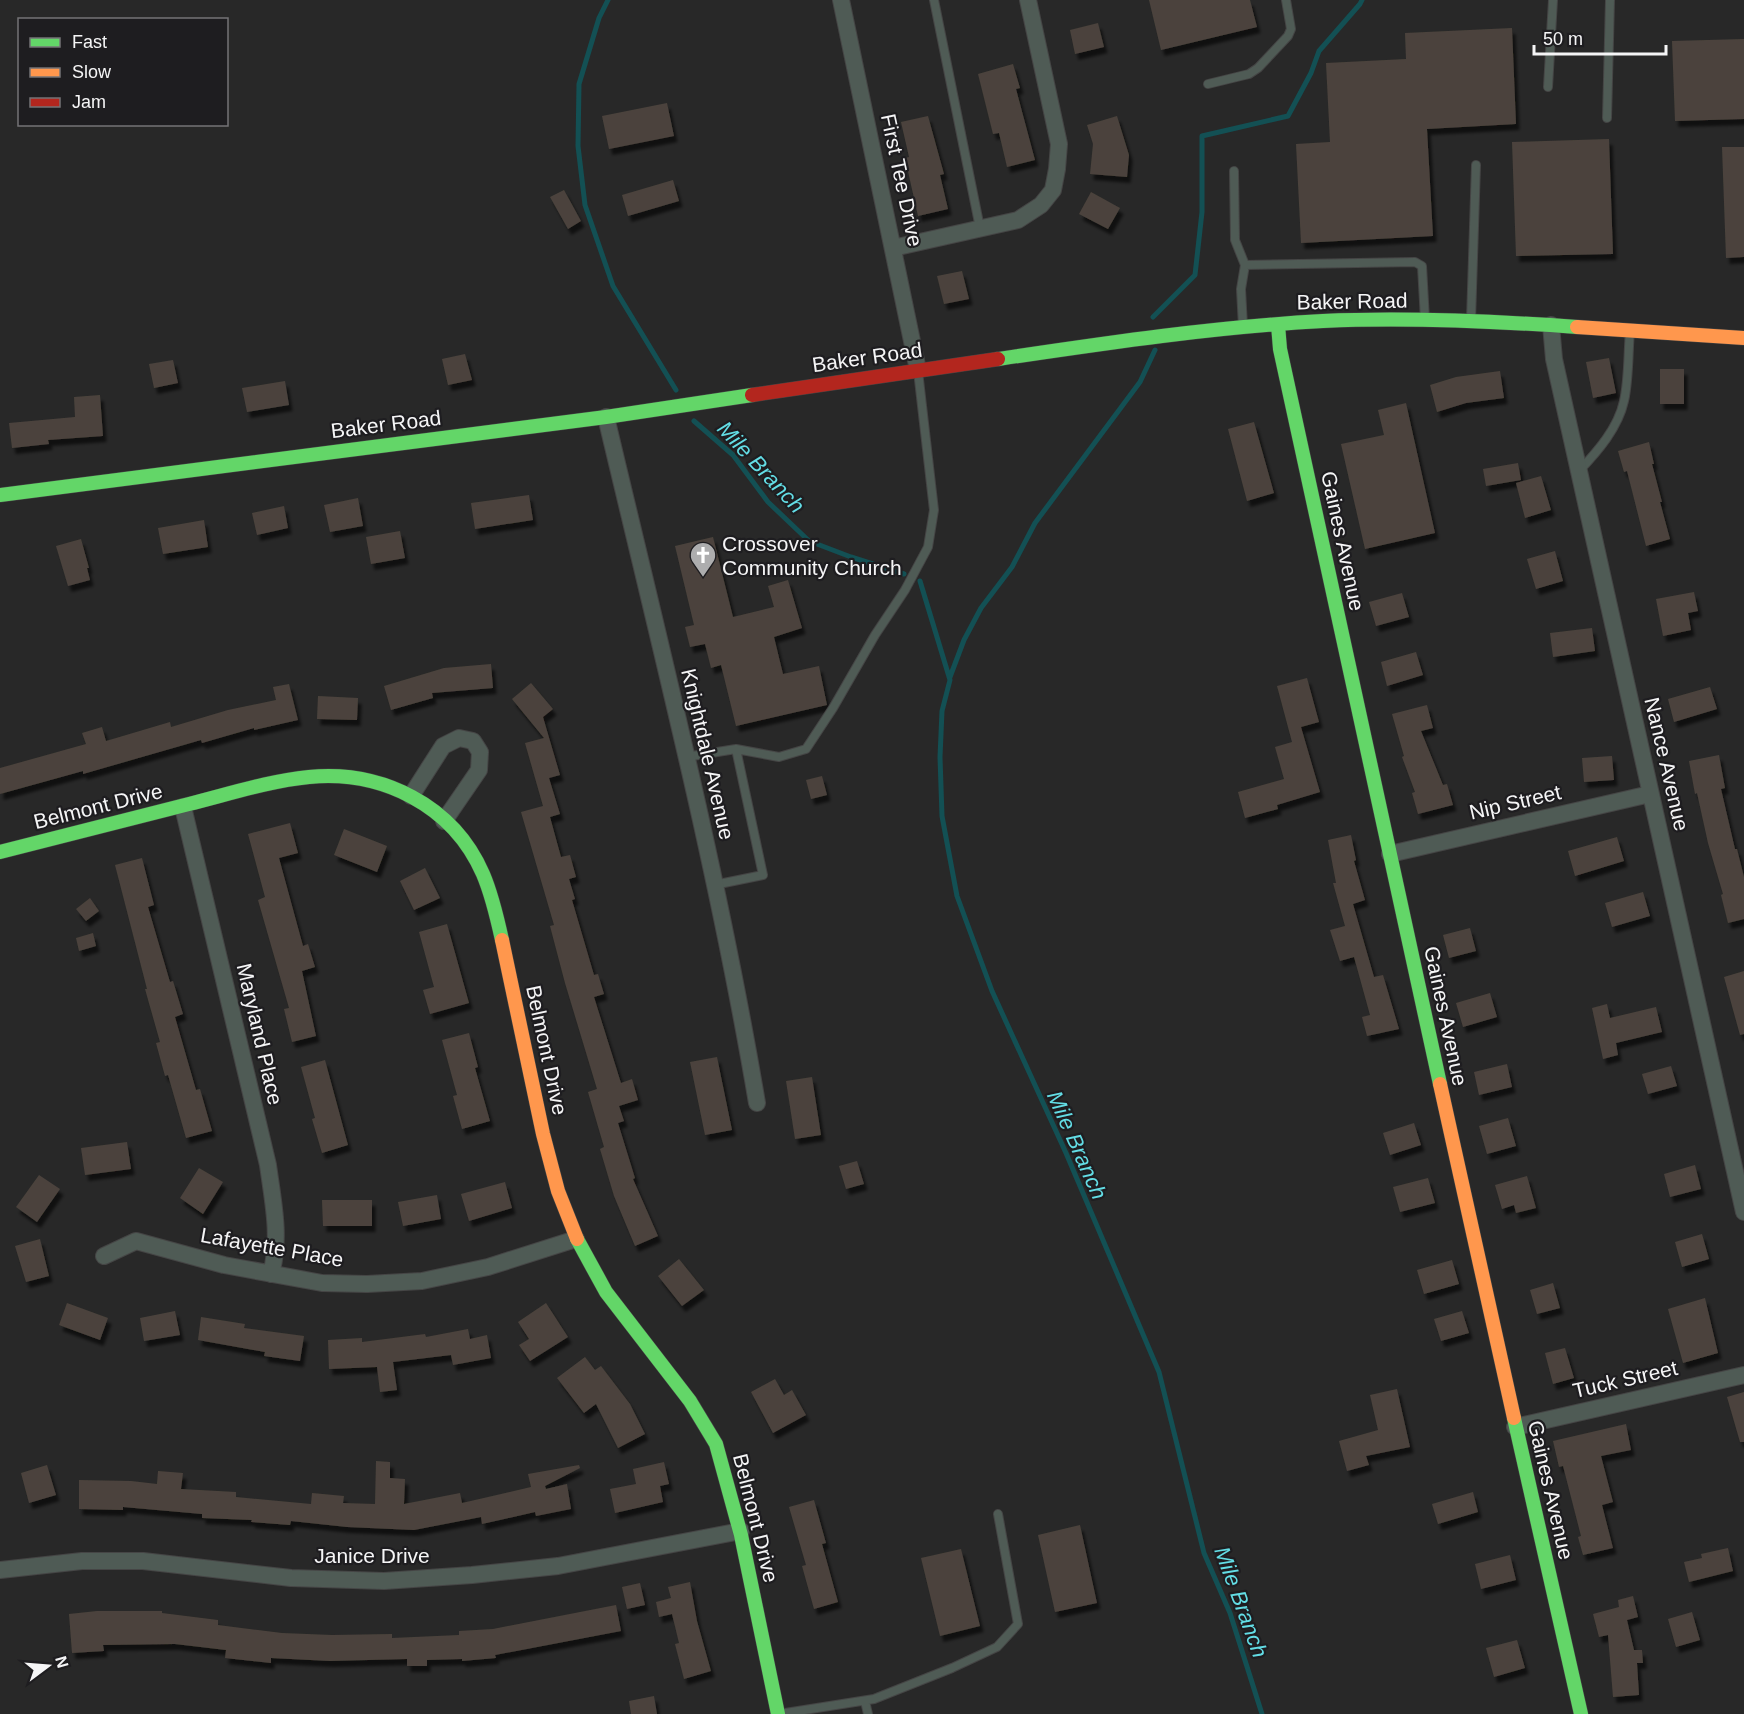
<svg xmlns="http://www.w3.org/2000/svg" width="1744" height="1714" font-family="Helvetica,sans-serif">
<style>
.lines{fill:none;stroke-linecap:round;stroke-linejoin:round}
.stream{stroke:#135054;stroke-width:5}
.building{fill:#4b433c;filter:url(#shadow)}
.lane-casing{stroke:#454545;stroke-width:10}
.street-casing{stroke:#454545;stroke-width:18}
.fast-casing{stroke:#454545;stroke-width:15}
.slow-casing{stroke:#454545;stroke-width:15}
.jam-casing{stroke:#454545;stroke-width:15}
.lane{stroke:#4f5b55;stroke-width:8}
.street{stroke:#4f5b55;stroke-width:16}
.fast{stroke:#63d668;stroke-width:14}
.slow{stroke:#ff974d;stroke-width:14}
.jam{stroke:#b3261e;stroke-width:14}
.labels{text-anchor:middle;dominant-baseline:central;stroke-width:4.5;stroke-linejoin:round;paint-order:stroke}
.street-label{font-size:21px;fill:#f5f5f6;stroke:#1e1d20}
.poi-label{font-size:21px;fill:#f5f5f6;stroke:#1e1d20;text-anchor:start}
.water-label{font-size:22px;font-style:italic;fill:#63dde5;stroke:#1e1d20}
</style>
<defs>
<filter id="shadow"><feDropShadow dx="3.5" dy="6" stdDeviation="1.5" flood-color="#0009"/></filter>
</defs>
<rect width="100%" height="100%" fill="#282828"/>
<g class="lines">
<path class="stream" d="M608,0L599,18L579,84L578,146L585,205L613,286L676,390
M1153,317L1195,275L1202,212V136L1288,116L1311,73L1319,51L1360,4L1362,0
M694,421L733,455L768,502L809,541L851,557L904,574
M920,581L950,680L942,711L940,757L942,816L957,896L992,991L1066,1153L1159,1372L1204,1553L1230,1613L1262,1714
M950,677L964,640L981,608L1012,567L1035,523L1140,382L1155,350"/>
</g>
<path class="building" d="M1149,0H1250L1257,27L1161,50Z
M1098,23L1104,47L1075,54L1070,30Z
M1512,28L1516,124L1427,129L1433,236L1301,243L1296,144L1330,142L1326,63L1406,59L1405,33Z
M1744,39V119L1675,121L1672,41Z
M1013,64L1020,88L1016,89L1035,160L1007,167L999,133L993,134L978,74Z
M667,103L674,136L609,149L602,116Z
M928,116L944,174L940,175L948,209L918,216L905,158L909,157L901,122Z
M1117,116L1129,155L1127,177L1090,174L1093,144L1087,125Z
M1609,139L1613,254L1516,256L1512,142Z
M1722,147H1744V257L1726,258Z
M673,180L679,201L628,216L622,195Z
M564,190L581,221L568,229L550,197Z
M1091,192L1120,208L1108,229L1079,214Z
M962,271L969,299L944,304L937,276Z
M465,354L472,380L448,385L442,359Z
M1609,358L1616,393L1593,398L1586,362Z
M173,360L178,383L154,388L149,364Z
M1660,369H1684V404H1660Z
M1500,371L1504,398L1466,403L1437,412L1430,385L1456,377Z
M285,381L289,405L247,412L242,388Z
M100,395L103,436L48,440L49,444L12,448L9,423L75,417L74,397Z
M1406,403L1435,533L1365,549L1341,444L1384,435L1378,410Z
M1254,422L1274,493L1247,501L1228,429Z
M1649,442L1654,464H1652L1662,502H1660L1670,539L1646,546L1627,471L1624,472L1618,451Z
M1518,463L1521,480L1486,486L1483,469Z
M1541,476L1551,510L1525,518L1516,483Z
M529,495L533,520L475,529L471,503Z
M358,498L363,526L330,532L324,505Z
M284,506L288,528L257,535L252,513Z
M204,520L208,547L163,554L158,528Z
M400,531L405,558L371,564L366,537Z
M713,537L733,617L774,607L768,586L788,580L802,628L774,637L783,674L819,666L827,705L736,726L721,665L711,668L705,644L690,647L685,627L694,625L675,546Z
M81,539L89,568H87L90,580L68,586L56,546Z
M1555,551L1563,581L1536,589L1527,559Z
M1694,592L1698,611L1688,613L1691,630L1663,636L1656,599Z
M1402,593L1409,617L1376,626L1369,602Z
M1592,628L1595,651L1553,657L1550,633Z
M1416,652L1423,675L1387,686L1381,662Z
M491,664L493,688L432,693L433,698L391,710L384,686L444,668Z
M1307,678L1319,722L1301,727L1320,792L1277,805L1278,809L1245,818L1238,792L1284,779L1275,747L1292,742L1277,686Z
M531,683L553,709L543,717L560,775L549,778L560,814L550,817L561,857L570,855L576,877L569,879L575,899L572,900L594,975L598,974L604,994L594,997L621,1083L632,1079L638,1100L619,1106L624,1121L618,1123L635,1178L633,1179L658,1236L635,1246L614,1196L600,1149L604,1147L588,1092L597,1089L565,983L550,926L554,925L521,812L543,806L525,743L544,738L512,699Z
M289,684L298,720L254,730V728L202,743L201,740L83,774V771L0,794V768L86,744L82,733L102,727L106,741L170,722L171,727L228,710L276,700L273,687Z
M1710,687L1717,709L1674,722L1668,699Z
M318,696L358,698L357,720L317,719Z
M1427,705L1433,728L1421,731L1443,785L1447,784L1453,805L1418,814L1412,793L1415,792L1402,757L1404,756L1392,714Z
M1719,755L1725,788L1721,789L1735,849H1737L1744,877V919L1728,923L1721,895L1723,894L1708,843L1697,793L1695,794L1689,761Z
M1612,756L1614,780L1584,782L1582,758Z
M822,776L827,795L811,799L806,780Z
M290,823L298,853L279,858L303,946L308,944L315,967L302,971L316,1036L292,1042L284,1009L289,1008L258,900L265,897L248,834Z
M344,829L387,846L377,872L334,855Z
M1351,835L1356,860L1354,861L1365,900L1353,904L1374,977L1383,975L1399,1029L1367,1036L1362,1017L1370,1015L1354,957L1340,961L1330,930L1345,926L1333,883H1336L1328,840Z
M1617,837L1624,861L1575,876L1568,851Z
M142,858L154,905L148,907L170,982L173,981L183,1014L175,1017L196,1090L200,1089L212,1131L186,1138L168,1075L165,1076L156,1043L160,1042L145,989H147L115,865Z
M425,868L440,898L414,910L400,881Z
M1643,892L1650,916L1612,927L1605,903Z
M90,898L99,911L86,921L76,909Z
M447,924L469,1003L430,1014L423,990L434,987L419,932Z
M1470,928L1476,951L1449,958L1443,935Z
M93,933L96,946L79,951L76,938Z
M1744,971V1034L1740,1035L1724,977Z
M1490,993L1497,1017L1463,1027L1456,1003Z
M1607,1004L1610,1018L1656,1007L1662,1032L1616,1043L1618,1055L1603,1059L1592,1008Z
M469,1033L478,1067L475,1068L490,1121L462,1129L453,1096L457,1095L442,1040Z
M717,1057L732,1130L705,1135L690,1062Z
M325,1060L348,1145L322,1153L312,1119L315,1118L301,1067Z
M1507,1064L1512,1087L1479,1095L1474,1072Z
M1671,1066L1677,1086L1648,1094L1642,1074Z
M812,1077L821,1135L795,1139L786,1081Z
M1508,1118L1516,1146L1487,1154L1479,1126Z
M1414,1123L1421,1145L1390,1155L1383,1133Z
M127,1142L131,1169L85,1175L81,1148Z
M857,1161L864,1184L846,1189L839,1166Z
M1695,1165L1701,1189L1670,1197L1664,1174Z
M199,1168L223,1182L203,1214L180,1198Z
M39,1175L60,1189L37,1222L16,1207Z
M1527,1176L1536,1208L1516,1213L1514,1205L1502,1209L1495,1185Z
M1428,1178L1435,1203L1400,1212L1393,1187Z
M505,1182L512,1208L469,1221L461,1194Z
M437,1195L441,1219L403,1226L398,1202Z
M322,1200H372V1226H323Z
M1702,1234L1709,1259L1682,1267L1675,1242Z
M40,1239L49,1276L26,1282L15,1246Z
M679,1259L704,1290L682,1306L658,1276Z
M1452,1260L1459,1284L1424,1294L1417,1270Z
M1553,1283L1560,1308L1537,1314L1530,1290Z
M1705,1298L1718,1353L1683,1363L1668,1309Z
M67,1303L108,1318L100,1340L59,1325Z
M546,1303L568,1337L530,1361L519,1345L529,1339L518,1322Z
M175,1311L180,1335L144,1341L140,1318Z
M1462,1311L1469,1333L1441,1341L1434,1319Z
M201,1317L245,1324L244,1328L304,1336L300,1361L264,1356L265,1352L198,1340Z
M468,1329L470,1339L487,1335L491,1358L453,1365L451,1355L393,1362L397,1390L380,1392L377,1367L329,1369L328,1340L362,1338V1342L425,1334L426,1337Z
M1565,1348L1574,1378L1553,1384L1545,1353Z
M585,1357L595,1370L601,1366L630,1404L645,1434L618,1448L596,1404L584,1413L557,1378Z
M775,1379L784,1395L792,1390L806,1415L773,1433L751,1392Z
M1397,1389L1410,1447L1366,1456L1369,1465L1347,1471L1339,1441L1378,1430L1370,1395Z
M1744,1392V1442H1740L1727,1397Z
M1626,1424L1631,1450L1601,1456L1613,1502L1602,1505L1613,1548L1583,1555L1578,1537L1581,1536L1563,1466L1559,1467L1553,1441Z
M376,1461L390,1462V1478L405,1479L404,1504L460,1493L462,1503L531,1487L528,1474L579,1465L580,1468L545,1486L546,1489L567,1484L571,1509L536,1516L535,1512L482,1524L481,1517L414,1530L347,1527L291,1521L290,1525L251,1522L252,1520L202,1518V1514L123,1507V1510L79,1509V1480L131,1481L157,1484L158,1471L183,1473L181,1489L236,1492V1497L311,1504L312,1493L344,1496L343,1503L375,1504Z
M664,1462L669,1484L660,1486L663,1502L615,1513L610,1489L636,1484L633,1469Z
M47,1465L56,1495L29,1503L21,1473Z
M1473,1492L1478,1512L1438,1524L1432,1504Z
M814,1500L826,1543L822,1544L838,1602L814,1609L802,1566L806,1565L789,1507Z
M1080,1525L1097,1603L1055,1612L1038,1535Z
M1728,1548L1733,1571L1689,1582L1684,1562L1702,1558L1701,1554Z
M961,1549L980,1626L940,1636L921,1558Z
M1510,1555L1516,1580L1481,1589L1475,1564Z
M690,1582L697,1621L711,1671L684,1679L675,1644L679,1643L672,1614L659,1617L656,1602L671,1598L668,1587Z
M640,1583L645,1605L627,1609L622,1587Z
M1633,1596L1638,1617L1627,1620L1634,1650H1642L1643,1663H1637L1639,1695L1613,1697L1608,1635L1599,1637L1593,1614L1619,1607L1618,1600Z
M616,1605L621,1631L495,1655L496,1658L462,1661V1659L427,1660V1666H407V1659L330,1661L271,1658V1663L225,1658L226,1650L175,1644L103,1645L104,1651L72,1653L69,1614L97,1611H162V1613L218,1620V1625L282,1633L332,1635L392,1634V1638L459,1635V1631L493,1629Z
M1692,1612L1700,1640L1676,1647L1668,1619Z
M1517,1640L1525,1668L1494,1677L1486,1648Z
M654,1696L657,1714H631L629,1701Z"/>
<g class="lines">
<g class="lane-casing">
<path id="lane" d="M934,0L980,228
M1208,84L1249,74L1258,68L1288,36L1291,29L1286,0
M1548,87L1553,0
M1607,118L1610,0
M1234,171L1235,240L1245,265L1241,289L1243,327
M1245,265L1415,262L1422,266L1425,320
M1471,320L1476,165
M1579,471C1598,451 1618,428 1624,401C1629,379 1628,353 1630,331
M686,757L736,749L779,757L806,749L833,708L875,635L905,590L928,547L934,510L918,371
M714,885L763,875L736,749
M865,1701L868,1714
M779,1714L874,1699L952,1668L997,1647L1018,1624L998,1514"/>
</g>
<g class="street-casing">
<path id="street" d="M841,0L918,370
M893,248L1018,220L1041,205L1053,190L1057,169L1059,144L1028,0
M1551,325L1554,359L1744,1212
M606,417C660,645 718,872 757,1103
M411,796L443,746L459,738L473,741L480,752L479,770L444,821
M183,807L268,1165C273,1202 281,1237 271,1274
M1390,854L1650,794
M104,1256L136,1241L224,1265L322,1283L367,1284L422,1281L488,1267L576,1239
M1515,1427L1744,1375
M0,1570L82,1561H143L291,1578L384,1581L472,1575L558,1566L741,1531"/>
</g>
<g class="fast-casing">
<path id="fast" d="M1278,325L1280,349L1440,1084
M998,359C1106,343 1213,327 1323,321C1407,317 1493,321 1577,327
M0,495L606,417L752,395
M0,852C63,836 126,820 189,804C229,794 269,781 309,777C382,770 453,805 483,874C492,895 497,917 502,940
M577,1239L606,1292L690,1401L716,1444L741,1535L778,1714
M1514,1418L1581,1714"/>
</g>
<g class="slow-casing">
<path id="slow" d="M1577,327L1744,338
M502,940L543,1134L558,1191L577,1239
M1440,1084L1514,1418"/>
</g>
<g class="jam-casing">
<path id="jam" d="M752,395L998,359"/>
</g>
<use href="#lane" class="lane"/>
<use href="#street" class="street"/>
<use href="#fast" class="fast"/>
<use href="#slow" class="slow"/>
<use href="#jam" class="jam"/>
</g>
<defs>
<g id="church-pin" transform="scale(1.35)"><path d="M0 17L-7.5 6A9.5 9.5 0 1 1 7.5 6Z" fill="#adadae" stroke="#1e1d20"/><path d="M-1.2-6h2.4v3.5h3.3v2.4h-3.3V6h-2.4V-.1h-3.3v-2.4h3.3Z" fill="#fff"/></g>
</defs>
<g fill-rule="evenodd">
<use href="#church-pin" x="703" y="555"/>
</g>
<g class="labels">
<g class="street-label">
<text transform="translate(902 180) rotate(78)">First Tee Drive</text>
<text transform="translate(1352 301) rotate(-1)">Baker Road</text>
<text transform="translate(867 357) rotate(-8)">Baker Road</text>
<text transform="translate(386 424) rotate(-7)">Baker Road</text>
<text transform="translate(1343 541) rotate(78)">Gaines Avenue</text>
<text transform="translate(708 754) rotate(77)">Knightdale Avenue</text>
<text transform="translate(1667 764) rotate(77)">Nance Avenue</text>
<text transform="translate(1515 802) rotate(-13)">Nip Street</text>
<text transform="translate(98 806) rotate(-14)">Belmont Drive</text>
<text transform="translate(1446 1016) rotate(78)">Gaines Avenue</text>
<text transform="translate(260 1034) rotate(77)">Maryland Place</text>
<text transform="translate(547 1050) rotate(78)">Belmont Drive</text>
<text transform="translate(272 1247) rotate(10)">Lafayette Place</text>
<text transform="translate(1625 1379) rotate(-13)">Tuck Street</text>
<text transform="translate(1551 1490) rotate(77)">Gaines Avenue</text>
<text transform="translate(756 1518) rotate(76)">Belmont Drive</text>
<text x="372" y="1555">Janice Drive</text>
</g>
<g class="poi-label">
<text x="722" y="543">Crossover<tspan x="722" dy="24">Community Church</tspan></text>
</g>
<g class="water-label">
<text transform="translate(761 467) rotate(47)">Mile Branch</text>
<text transform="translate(1077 1145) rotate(66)">Mile Branch</text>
<text transform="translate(1241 1602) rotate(70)">Mile Branch</text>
</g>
</g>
<rect x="18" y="18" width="210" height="108" fill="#1e1d20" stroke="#747376" stroke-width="1.5"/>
<rect x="30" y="38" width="30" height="9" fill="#63d668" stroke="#747376" stroke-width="1.5"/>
<text x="72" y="48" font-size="18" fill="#f5f5f6">Fast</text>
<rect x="30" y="68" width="30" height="9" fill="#ff974d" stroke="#747376" stroke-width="1.5"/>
<text x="72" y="78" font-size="18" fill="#f5f5f6">Slow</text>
<rect x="30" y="98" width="30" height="9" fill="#b3261e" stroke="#747376" stroke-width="1.5"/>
<text x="72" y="108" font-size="18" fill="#f5f5f6">Jam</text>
<g transform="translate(48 1666) rotate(74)" stroke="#1e1d20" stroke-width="4.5" paint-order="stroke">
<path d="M0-4.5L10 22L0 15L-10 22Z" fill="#f5f5f6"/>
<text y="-9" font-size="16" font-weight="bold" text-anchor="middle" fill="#f5f5f6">N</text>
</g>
<path d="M1534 45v9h132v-9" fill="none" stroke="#f5f5f6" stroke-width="3"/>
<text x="1543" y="45" font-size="18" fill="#f5f5f6" stroke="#1e1d20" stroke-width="4.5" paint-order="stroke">50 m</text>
</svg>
